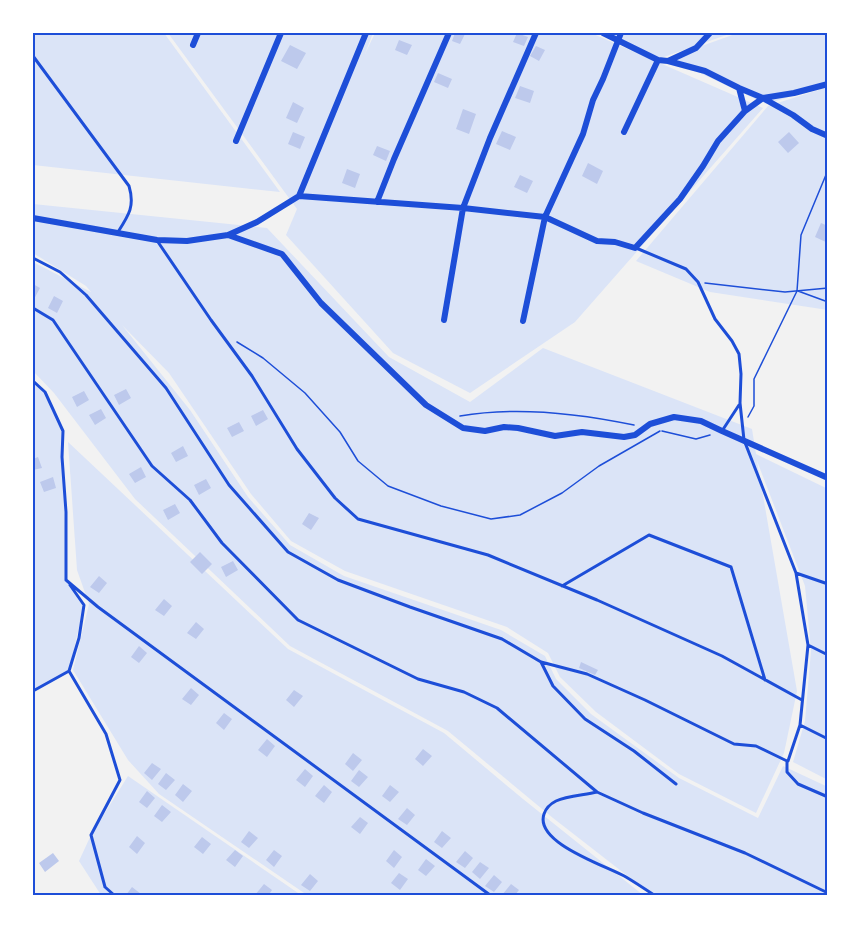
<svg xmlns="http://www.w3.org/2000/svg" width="861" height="928" font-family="'DejaVu Sans',sans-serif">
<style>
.green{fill:#dbe4f7}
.building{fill:#bdc9ec}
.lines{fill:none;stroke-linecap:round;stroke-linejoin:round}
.path{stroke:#1d4ed8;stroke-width:1.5}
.service{stroke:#1d4ed8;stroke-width:3}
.minor{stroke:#1d4ed8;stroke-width:6}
.neatline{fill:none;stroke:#1d4ed8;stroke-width:2}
</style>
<rect width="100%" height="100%" fill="#f2f2f2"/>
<path class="green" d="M33,33H164L280,192L33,165Z
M168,33H373L365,54L375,33H591L763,108L575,322L470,393L393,353L286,235L297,209Z
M603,33H732L661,58Z
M738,33H828V85L766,104L668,58Z
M828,87V310L710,292L636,261L768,106Z
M33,204L267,228L389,357L470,402L543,348L752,429L756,454L828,489V780L793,762L805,721L811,651L805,586L757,461L797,691L784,753L756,813L679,774L596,712L560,677L548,653L507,627L345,571L291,541L251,494L169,373L122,325L190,410L248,497L290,545L344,576L501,630L545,656L556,679L591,714L679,778L758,818L783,766L828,787V895H652L553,818L448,731L290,646L135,499L54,393L33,371V262L91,292L86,286L33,253Z
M33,380L42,390L63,431L66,580L84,605L69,671L33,691Z
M68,442L288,649L444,733L523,799L643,895H307L159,794L128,760L73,670L89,604L77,570Z
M128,776L301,895H101L79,861L91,835Z"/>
<path class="building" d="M455,33L465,34L460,44L452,41Z
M517,33L528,37L524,46L513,42Z
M399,40L412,45L407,55L395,50Z
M290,45L306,53L297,69L281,61Z
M536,46L545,50L539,61L530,56Z
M438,73L452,79L448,88L434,82Z
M520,86L534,91L530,103L515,98Z
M293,102L304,108L297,123L286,118Z
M463,109L476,114L469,134L456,129Z
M502,131L516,137L510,150L496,144Z
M293,132L305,137L300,149L288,144Z
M789,132L799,143L788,153L778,142Z
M377,146L390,151L386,161L373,155Z
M588,163L603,171L597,184L582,176Z
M347,169L360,174L355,188L342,183Z
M520,175L533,181L527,193L514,187Z
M821,223L828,226V243L815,237Z
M33,284L40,288L33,301Z
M54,296L63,301L57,313L48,308Z
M126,389L131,398L119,405L114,395Z
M84,391L89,400L77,407L72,397Z
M101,409L106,418L95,425L89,415Z
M263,410L268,419L256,426L251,416Z
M239,422L244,431L232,437L227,428Z
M183,446L188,456L176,462L171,453Z
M38,457L42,468L33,470V459Z
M141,467L146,477L135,483L129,474Z
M53,477L56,488L44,492L40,482Z
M206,479L211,488L199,495L194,485Z
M175,504L180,513L168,520L163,510Z
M309,513L319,518L311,530L302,524Z
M200,552L212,564L202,574L190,562Z
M233,561L238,570L226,577L221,567Z
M99,576L107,583L99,593L90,587Z
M164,599L172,606L164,616L155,610Z
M196,622L204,629L196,639L187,633Z
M139,646L147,653L139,663L131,657Z
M581,662L598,670L595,675L579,668Z
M191,688L199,695L191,705L182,699Z
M294,690L303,696L294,707L286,700Z
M224,713L232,719L224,730L216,723Z
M267,739L275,746L267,757L258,750Z
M423,749L432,756L423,766L415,759Z
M353,753L362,760L353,771L345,764Z
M152,763L161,769L152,780L144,773Z
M305,769L313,776L305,787L296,780Z
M359,770L368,777L359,787L351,781Z
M166,773L175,780L166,790L158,784Z
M183,784L192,791L183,802L175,795Z
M324,785L332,792L324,803L315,796Z
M390,785L399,792L390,802L382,796Z
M147,791L155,798L147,808L139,802Z
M162,805L171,812L162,822L154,816Z
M407,808L415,815L407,825L398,819Z
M360,817L368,823L360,834L351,827Z
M249,831L258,838L249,848L241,842Z
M442,831L451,838L442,848L434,842Z
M137,836L145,843L137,854L129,847Z
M202,837L211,844L203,854L194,847Z
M235,850L243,856L235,867L226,860Z
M274,850L282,856L274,867L266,860Z
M394,850L402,857L394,868L386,861Z
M465,851L473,858L465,868L456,862Z
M53,853L59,861L45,872L39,863Z
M426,859L435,866L426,876L418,870Z
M480,862L489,868L480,879L472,872Z
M399,873L408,879L400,890L391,883Z
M310,874L318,881L310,891L301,885Z
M494,875L502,882L494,892L485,886Z
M264,884L272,890L270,893L268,895H255Z
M511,884L519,890L515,895H502Z
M132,887L141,894L139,895H126Z"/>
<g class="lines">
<path class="path" d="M705,283L785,292L828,288
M798,291L828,302
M237,342L263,358L305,393L340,432L358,461L388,486L441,506L491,519L520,515L562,493L599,466L660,431
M460,416C517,406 577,413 634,425
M748,417L754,406V379L797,291L801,235L828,170
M662,431L696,439L710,435"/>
<path class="service" d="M33,56L129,186C135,206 129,215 118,232
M158,242L211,320L252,376L297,449L335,498L358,519L488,555L597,600L722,656L802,700
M636,248L686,269L698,282L715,319L732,341L739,354L741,374L740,403L744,440L796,573L808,645L800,725L788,761
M33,258L60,272L86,295L166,388L229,485L288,552L338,580L410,607L502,639L541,662L587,674L645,700L734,744L756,746L787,761V772L798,784L828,797
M33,308L53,320L152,466L190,500L222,543L298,620L418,679L464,692L497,708L597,792L643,813L745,853L828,893
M33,381L45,392L63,431L62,457L66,512V580
M722,431L739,405
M796,573L828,584
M66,580L98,607L490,895
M562,586L649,535L731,567L765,680
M808,645L828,655
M541,662L553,686L585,719L634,751L676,784
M69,671L106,734L120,780L91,835L105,887L114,895
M33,691L69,671L79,638L84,605L70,585
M800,725L828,739
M597,792C585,795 567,796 556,801C550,804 546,808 544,814C534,843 607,866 626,877C636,883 645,889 654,895"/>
<path class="minor" d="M603,33L658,60L668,61L705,71L739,88L763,98L793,115L812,129L828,136
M193,45L198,33
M668,61L696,48L710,33
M739,88L745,111
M624,132L658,60
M236,141L281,33
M299,196L463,208L545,217L597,241L615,242L635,248L680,199L703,166L718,141L745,111L763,98L794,93L828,84
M377,202L394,159L449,33
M33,218L157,240L187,241L228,235L257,222L299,196L366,33
M228,235L282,254L321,303L426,405L463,428L485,431L504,427L518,428L555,436L582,432L624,437L635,435L650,424L674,417L701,421L722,431L828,478
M444,320L463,208L490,138L536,33
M523,321L545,217L583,134L593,100L603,79L621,33"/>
</g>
<rect width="861" height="928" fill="none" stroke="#ffffff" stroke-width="69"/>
<rect x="34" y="34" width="792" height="860" class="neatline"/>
</svg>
